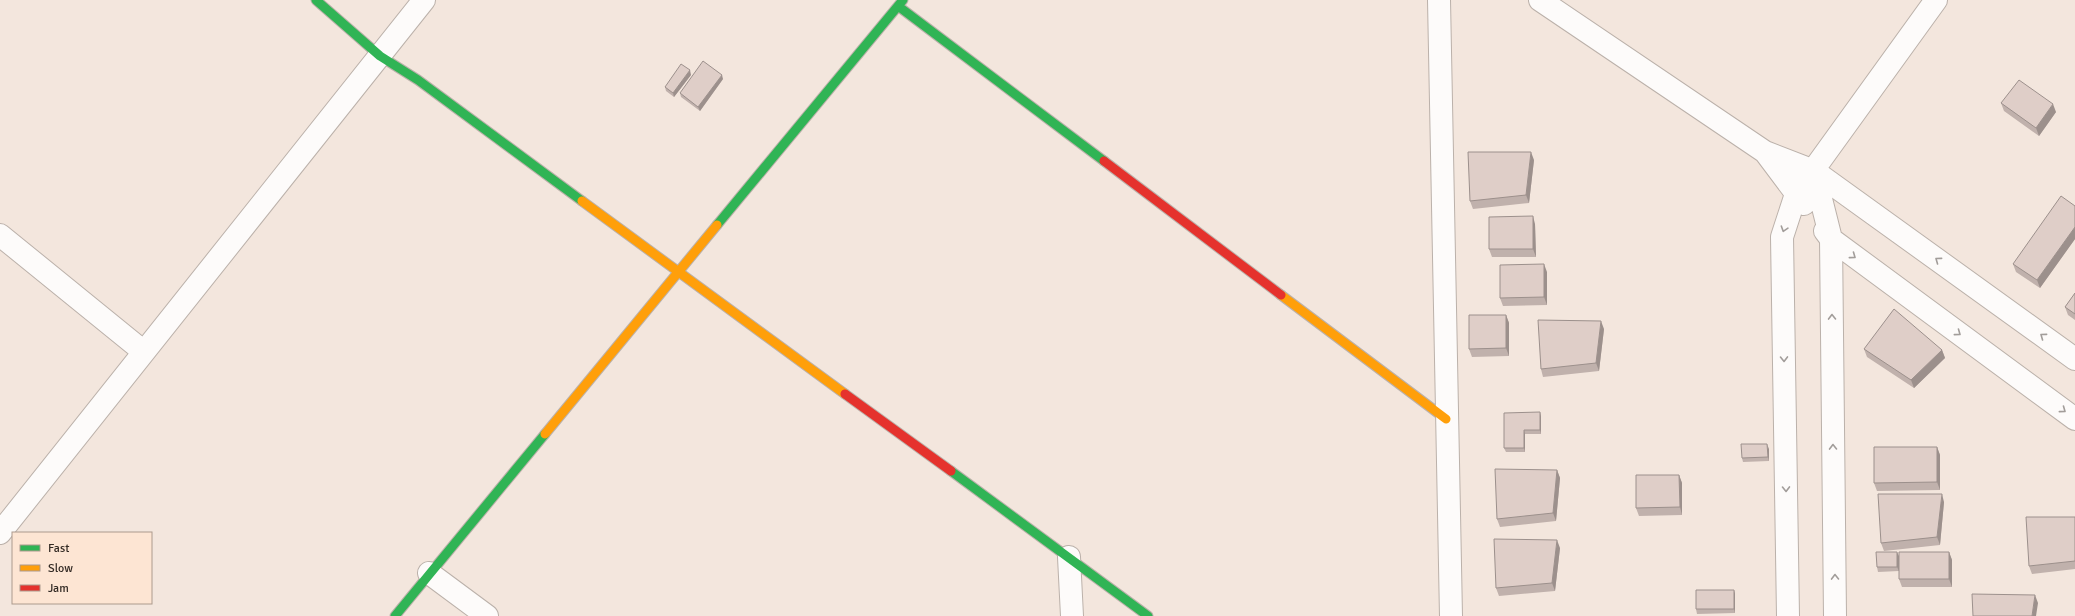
<svg xmlns="http://www.w3.org/2000/svg" width="2075" height="616" font-family="Signika,sans-serif">
<style>
.lines{fill:none;stroke-linecap:round;stroke-linejoin:round}
.street-casing{stroke:#bbb1aa;stroke-width:24}
.fast-casing{stroke:#bbb1aa;stroke-width:11}
.slow-casing{stroke:#bbb1aa;stroke-width:11}
.jam-casing{stroke:#bbb1aa;stroke-width:11}
.street{stroke:#fdfbfa;stroke-width:22}
.fast{stroke:#30b455;stroke-width:9}
.slow{stroke:#ff9f0a;stroke-width:9}
.jam{stroke:#e5322d;stroke-width:9}
.wall{fill:#c0b1ac}
.shaded-wall{fill:#9c908c}
.building{fill:#dfcec8;stroke:#9c908c}
.oneway{stroke:#a29d9a}
</style>
<rect width="100%" height="100%" fill="#f3e6dd"/>
<g class="lines">
<g class="street-casing">
<path id="street" d="M1439,0L1451,616
M1540,0L1765,152L1814,171L2075,359
M1765,152L1804,204
M1814,171L1831,239L1835,616
M1825,231L1831,239L2075,419
M0,235L144,352
M0,533L424,0
M1069,557L1072,616
M429,573L487,616
M1788,616L1782,237L1796,194L1936,0"/>
</g>
<g class="fast-casing">
<path id="fast" d="M316,0L380,56L418,80L582,201
M898,6L1104,161
M717,225L903,0
M951,471L1148,616
M395,616L545,434"/>
</g>
<g class="slow-casing">
<path id="slow" d="M582,201L845,394
M1281,295L1446,419
M545,434L717,225"/>
</g>
<g class="jam-casing">
<path id="jam" d="M1104,161L1281,295
M845,394L951,471"/>
</g>
<use href="#street" class="street"/>
<use href="#fast" class="fast"/>
<use href="#slow" class="slow"/>
<use href="#jam" class="jam"/>
</g>
<path class="wall" d="M691,75L674,97L666,91L665,87Z
M723,79L700,111L681,97L680,93Z
M2001,103L2056,112L2039,136L2004,111Z
M1534,160L1529,203L1473,209L1470,201Z
M2075,206V239L2040,288L2016,272L2013,264Z
M1535,224L1536,257H1492L1489,249Z
M1547,272V305L1503,306L1500,298Z
M2075,293V320L2068,315L2065,307Z
M1506,315L1509,323V356L1472,357L1469,349Z
M1604,329L1599,371L1543,377L1541,369Z
M1864,349L1942,350L1945,358L1914,388L1867,357Z
M1540,412L1541,417V434H1525V452H1506L1504,448Z
M1937,447L1940,455V490L1877,491L1874,483Z
M1769,449V461L1743,462L1742,458Z
M1557,470L1560,478L1556,521L1500,527L1497,519Z
M1679,475L1682,483V515L1639,516L1636,508Z
M1944,502L1940,545L1884,551L1881,543Z
M2075,517V569L2032,574L2029,566Z
M1560,548L1555,591L1499,596L1496,588Z
M1949,552L1952,560V587H1902L1899,579Z
M1899,556V571L1878,572L1877,567Z
M1734,590L1735,594V613L1697,614L1696,609Z"/>
<path class="shaded-wall" d="M690,70L691,75L674,97L673,93Z
M722,75L723,79L700,111L698,107Z
M2053,104L2056,112L2039,136L2036,128Z
M1531,152L1534,160L1529,203L1526,195Z
M1533,216L1535,224L1536,257L1533,249Z
M2075,227V239L2040,288L2037,280Z
M1544,264L1547,272V305L1544,297Z
M1506,315L1509,323V356L1506,348Z
M1601,321L1604,329L1599,371L1596,363Z
M1942,350L1945,358L1914,388L1911,380Z
M1540,412L1541,417V434L1540,430Z
M1524,430L1525,434V452L1524,448Z
M1767,444L1769,449V461L1768,457Z
M1937,447L1940,455V490L1937,482Z
M1557,470L1560,478L1556,521L1553,513Z
M1679,475L1682,483V515L1680,507Z
M1942,494L1944,502L1940,545L1937,537Z
M1557,540L1560,548L1555,591L1552,583Z
M1897,552L1899,556V571L1897,567Z
M1949,552L1952,560V587L1949,579Z
M1734,590L1735,594V613L1734,609Z
M2035,595L2038,603L2036,616H2032Z"/>
<path class="building" d="M703,61L722,75L698,107L680,93Z
M681,64L690,70L673,93L665,87Z
M2019,80L2053,104L2036,128L2001,103Z
M1468,152H1531L1526,195L1470,201Z
M2061,196L2075,206V227L2037,280L2013,264Z
M1533,216V249H1489V217Z
M1544,264V297L1500,298V265Z
M2075,293V314L2065,307Z
M1894,309L1942,350L1911,380L1864,349Z
M1469,315H1506V348L1469,349Z
M1538,320L1601,321L1596,363L1541,369Z
M1540,412V430H1524V448H1504V413Z
M1741,444H1767L1768,457L1742,458Z
M1874,447H1937V482L1874,483Z
M1495,469L1557,470L1553,513L1497,519Z
M1636,475H1679L1680,507L1636,508Z
M1878,494H1942L1937,537L1881,543Z
M2026,517H2075V561L2029,566Z
M1494,539L1557,540L1552,583L1496,588Z
M1876,552H1897V567H1877Z
M1899,552H1949V579H1899Z
M1696,590H1734V609H1696Z
M1972,594L2035,595L2032,616H1973Z"/>
<defs><path id="oneway-chevron" d="M-2-3.5L2.5 0L-2 3.5" fill="none" stroke-width="1.6" stroke-linecap="round" stroke-linejoin="round"/></defs>
<g class="oneway">
<use href="#oneway-chevron" transform="translate(1784 229) rotate(108)"/>
<use href="#oneway-chevron" transform="translate(1853 256) rotate(36)"/>
<use href="#oneway-chevron" transform="translate(1938 260) rotate(-144)"/>
<use href="#oneway-chevron" transform="translate(1832 317) rotate(-91)"/>
<use href="#oneway-chevron" transform="translate(1958 333) rotate(36)"/>
<use href="#oneway-chevron" transform="translate(2043 336) rotate(-144)"/>
<use href="#oneway-chevron" transform="translate(1784 359) rotate(89)"/>
<use href="#oneway-chevron" transform="translate(2063 410) rotate(36)"/>
<use href="#oneway-chevron" transform="translate(1833 447) rotate(-91)"/>
<use href="#oneway-chevron" transform="translate(1786 489) rotate(89)"/>
<use href="#oneway-chevron" transform="translate(1835 577) rotate(-91)"/>
</g>
<rect x="12" y="532" width="140" height="72" fill="#fde5d3" stroke="#ac9a8d"/>
<rect x="20" y="545" width="20" height="6" fill="#30b455" stroke="#ac9a8d"/>
<text x="48" y="552" font-size="12" fill="#332a24">Fast</text>
<rect x="20" y="565" width="20" height="6" fill="#ff9f0a" stroke="#ac9a8d"/>
<text x="48" y="572" font-size="12" fill="#332a24">Slow</text>
<rect x="20" y="585" width="20" height="6" fill="#e5322d" stroke="#ac9a8d"/>
<text x="48" y="592" font-size="12" fill="#332a24">Jam</text>
</svg>
